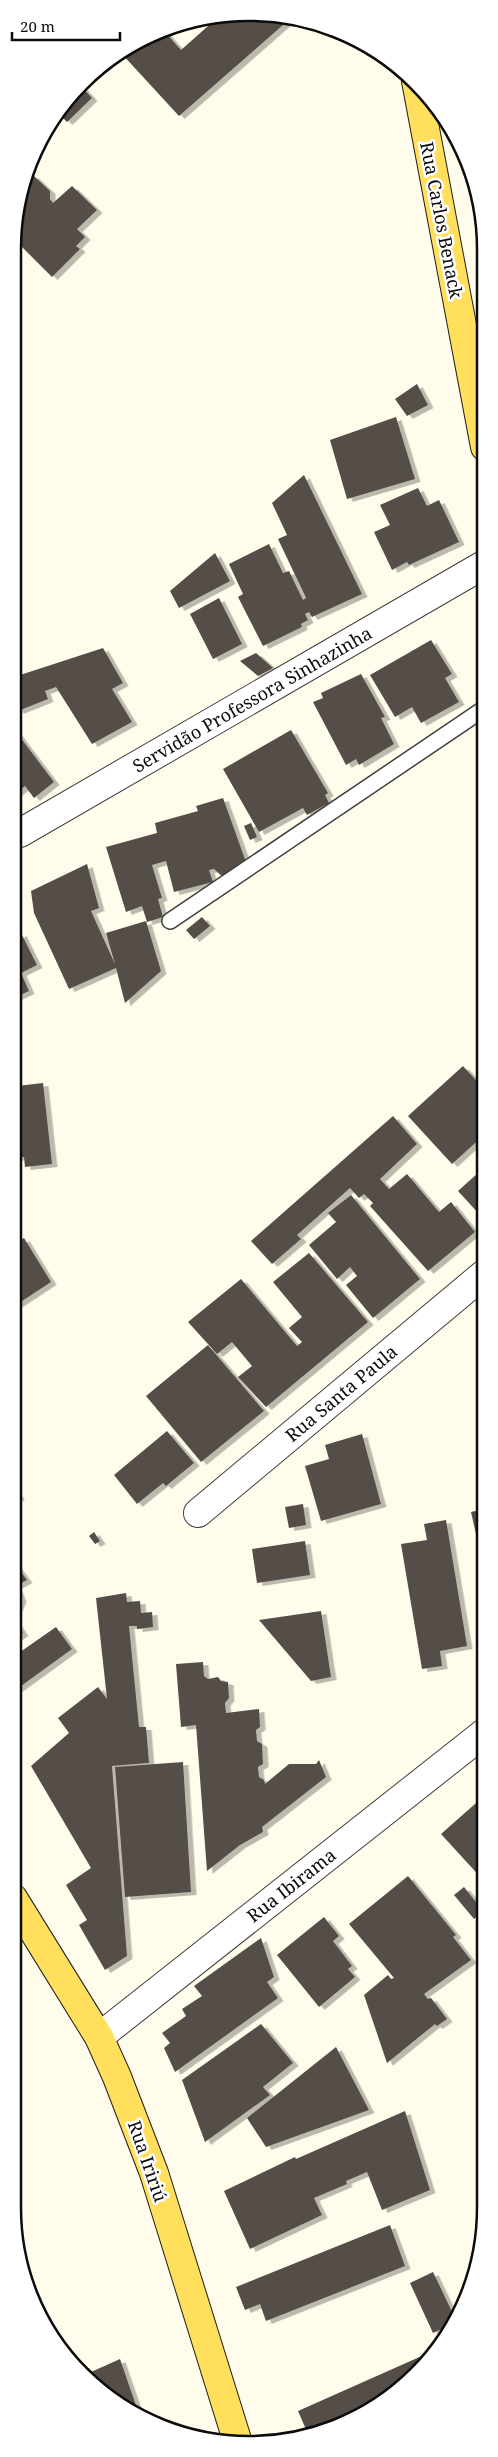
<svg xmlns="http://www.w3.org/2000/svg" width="498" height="2457" font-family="'Noto Serif',serif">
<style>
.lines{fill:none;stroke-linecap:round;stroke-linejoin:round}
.stream{stroke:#2d8bd7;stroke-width:11}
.building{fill:#554d47;filter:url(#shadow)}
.service-casing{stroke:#3f3f3f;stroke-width:18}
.minor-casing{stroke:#3f3f3f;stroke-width:30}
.tertiary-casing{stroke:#3f3f3f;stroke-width:30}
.primary-casing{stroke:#1d1d1d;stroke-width:30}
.service{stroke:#fff;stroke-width:15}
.minor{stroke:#fff;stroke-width:28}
.tertiary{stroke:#fff;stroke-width:28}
.primary{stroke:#ffdf5b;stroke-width:28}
.labels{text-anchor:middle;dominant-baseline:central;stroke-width:5;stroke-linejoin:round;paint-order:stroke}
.street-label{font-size:18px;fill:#0c0c0c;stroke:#fff}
.rim{fill:none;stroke:#0c0c0c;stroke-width:2.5}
</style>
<defs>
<filter id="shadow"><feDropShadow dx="5.5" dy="3" stdDeviation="0" flood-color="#0004"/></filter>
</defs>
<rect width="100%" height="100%" fill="#fffceb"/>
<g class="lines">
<path class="stream" d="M483,1950H484"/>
</g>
<path class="building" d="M280,14L291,18L179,116L121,53L165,32L181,50L216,19Z
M82,87L92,98L67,122L59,114Z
M33,175L50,191V199L53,203L72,186L97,210L77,229L85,237L76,246L80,249L52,277L14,239V218L27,181Z
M417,384L428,405L407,416L395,399Z
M396,417L415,479L347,499L330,440Z
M304,475L362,594L312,617L309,612L305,614L308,620L301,624L302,627L263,646L238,597L243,594L229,564L269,544L283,573L289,571L303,600L306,598L278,539L287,535L272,503Z
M418,488L427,506L439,500L459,542L409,565L407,562L392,570L374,532L390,525L380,505Z
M215,553L230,581L179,608L170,591Z
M219,598L242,644L213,659L190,614Z
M431,640L452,674L445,678L459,702L421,723L412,707L395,717L370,675Z
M103,648L123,683L112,689L132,722L92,744L56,687L45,691L48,699L18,711L14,701V677Z
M256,653L273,668L258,676L240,661Z
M361,674L385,717L381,718L394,744L359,765L356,759L346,765L313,702L323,698L321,693Z
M14,729L54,782L34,798L25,786L14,795Z
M291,730L328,793L325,795L329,803L307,815L303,808L259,832L223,769Z
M223,798L246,862L225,879L214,869L209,870L213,882L174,892L166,861L152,865L162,898L158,899L163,917L147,922L142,906L126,912L106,847L157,833L155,823L198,811L196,806Z
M251,823L257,837L250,840L244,826Z
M87,864L99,908L91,911L115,964L106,933L146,921L161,971L125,1003L116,968L69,989L34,913L31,891Z
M202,917L210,926L194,939L186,930Z
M21,933L37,965L21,973L29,991L14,998V937Z
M463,1066L484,1089V1135L452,1164L408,1116Z
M14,1069L17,1086L43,1083L52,1164L25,1167L24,1157L14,1158Z
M393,1116L417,1144L380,1179L389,1189L407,1174L439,1212L451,1202L475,1232L428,1271L370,1206L373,1203L364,1194L359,1198L350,1188L297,1235L301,1239L272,1264L251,1241Z
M478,1173L484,1179V1212L480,1215L458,1191Z
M351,1195L420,1279L373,1318L346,1285L357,1276L350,1267L337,1279L309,1245L336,1222L328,1213Z
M24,1238L51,1282L13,1307V1245Z
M309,1253L368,1322L266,1407L238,1377L252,1366L232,1342L217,1354L188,1322L241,1279L297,1346L302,1342L289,1328L302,1317L273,1282Z
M208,1345L264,1411L201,1462L146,1396Z
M167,1431L194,1463L166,1486L163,1483L137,1504L114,1475Z
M362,1434L381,1504L321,1521L305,1466L329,1459L325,1445Z
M13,1485L19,1497L13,1501Z
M303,1504L306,1525L289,1528L285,1507Z
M484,1509V1565H483L471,1512Z
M446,1520L467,1646L440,1651L442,1666L422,1669L401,1544L427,1540L424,1524Z
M94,1532L100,1541L95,1544L89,1536Z
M305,1541L310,1575L257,1583L252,1549Z
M13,1561L27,1580L16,1586L21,1599L13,1618Z
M126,1593L127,1602L140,1601L141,1613L152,1612L153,1627L137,1629V1626H129L139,1727H146L149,1763L112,1766L127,1956L105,1970L79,1925L87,1920L66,1885L91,1868L31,1766L69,1733L58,1718L98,1687L107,1699L96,1598Z
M321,1611L331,1677L311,1681L259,1620Z
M13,1618L23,1633L13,1640Z
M56,1627L72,1649L17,1689L13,1684V1657Z
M203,1662L204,1676L208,1679L218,1677L221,1681L228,1682L229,1698L225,1703L226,1713L259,1709L260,1727L256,1730L257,1741L262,1744L263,1764L258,1767L259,1777L264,1780L265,1784L289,1764H316L319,1760L326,1777L262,1827L263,1832L240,1845L207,1871L196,1725L181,1727L176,1664Z
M183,1762L191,1892L125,1897L115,1767Z
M484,1796V1881L441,1834Z
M408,1876L456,1935L453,1937L471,1960L424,1994L428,1999L431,1998L447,2019L437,2026L435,2024L387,2063L364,1995L388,1975L391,1979L394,1978L349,1924Z
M464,1887L483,1911L474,1919L454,1895Z
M324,1917L339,1936L333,1941L352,1966L348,1969L355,1977L319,2007L277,1955Z
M261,1938L274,1977L267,1982L278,1998L175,2072L164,2048L170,2043L162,2033L186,2016L182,2009L202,1996L194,1986Z
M261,2024L293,2063L263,2087L270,2095L205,2142L182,2080Z
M336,2047L369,2110L266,2147L247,2118Z
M405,2111L430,2190L382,2210L367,2172L346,2181L347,2184L314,2198L322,2215L250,2249L224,2191L295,2157L296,2159Z
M390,2225L405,2266L266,2321L260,2304L245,2310L236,2287Z
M433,2272L456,2320L450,2331L448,2326L433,2333L410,2283Z
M433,2351L405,2386L325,2432L308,2434L298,2411Z
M120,2359L140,2417L79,2372L89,2368L91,2372Z"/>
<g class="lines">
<g class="service-casing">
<path id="service" d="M170,921L485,708"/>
</g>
<g class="minor-casing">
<path id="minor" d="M20,833L485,564
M198,1513L484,1274"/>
</g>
<g class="tertiary-casing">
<path id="tertiary" d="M99,2037L484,1733"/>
</g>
<g class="primary-casing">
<path id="primary" d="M416,81L485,447
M13,1898L99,2037L117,2077L154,2173L238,2443"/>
</g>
<use href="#service" class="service"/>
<use href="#minor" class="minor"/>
<use href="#tertiary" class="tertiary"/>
<use href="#primary" class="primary"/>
</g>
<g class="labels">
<g class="street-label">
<text transform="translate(442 220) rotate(79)">Rua Carlos Benack</text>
<text transform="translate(252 699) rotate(-30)">Servidão Professora Sinhazinha</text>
<text transform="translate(341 1393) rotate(-40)">Rua Santa Paula</text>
<text transform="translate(291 1885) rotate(-38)">Rua Ibirama</text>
<text transform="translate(148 2161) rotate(71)">Rua Iririú</text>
</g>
</g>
<path d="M0 0H498V2457H0ZM249 21H249A228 228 0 0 1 477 249V2208A228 228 0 0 1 249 2436H249A228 228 0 0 1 21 2208V249A228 228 0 0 1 249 21Z" fill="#fff" fill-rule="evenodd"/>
<path class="rim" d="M249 21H249A228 228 0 0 1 477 249V2208A228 228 0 0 1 249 2436H249A228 228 0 0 1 21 2208V249A228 228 0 0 1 249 21Z"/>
<path d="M12 32v8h108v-8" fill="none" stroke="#0c0c0c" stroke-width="2.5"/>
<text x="20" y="32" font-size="15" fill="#0c0c0c" stroke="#ffffff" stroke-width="4" paint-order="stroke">20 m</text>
</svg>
